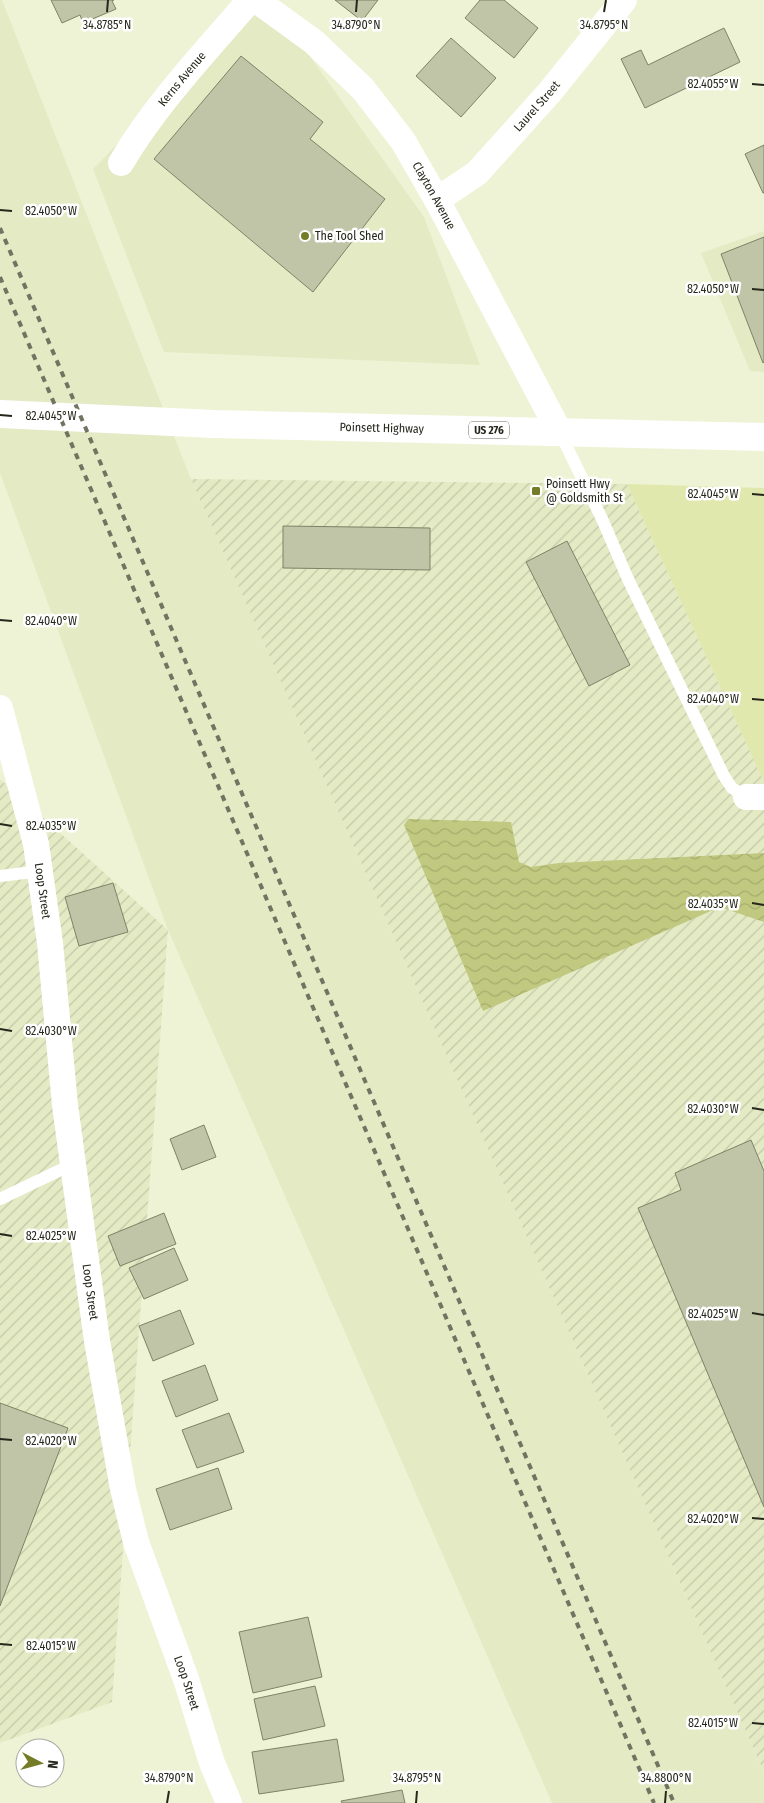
<svg xmlns="http://www.w3.org/2000/svg" width="764" height="1803" font-family="'Fira Sans Condensed',sans-serif">
<style>
.built{fill:#e4eac4}
.industrial{fill:url(#industrial-furrows)}
.green{fill:#e0e8ae}
.water{fill:url(#water-waves)}
.building{fill:#c0c5a7;stroke:#7e8266}
.lines{fill:none;stroke-linecap:round;stroke-linejoin:round}
.lane{stroke:#fff;stroke-width:12}
.street{stroke:#fff;stroke-width:26}
.highway{stroke:#fff;stroke-width:28}
.rail{stroke:#717461;stroke-width:4;stroke-dasharray:6 6;stroke-linecap:butt}
.ticks{fill:none;stroke:#25271b;stroke-width:2}
.poi-dot{fill:#757c27;stroke:#fff;stroke-width:2}
.labels{text-anchor:middle;dominant-baseline:central;stroke-width:5;stroke-linejoin:round;paint-order:stroke}
.shield{fill:#fff;stroke:#66685f;stroke-width:1}
.shield-label{font-size:11px;font-weight:bold;fill:#25271b}
.street-label{font-size:12px;fill:#25271b;stroke:#fff}
.poi-label{font-size:12px;fill:#25271b;stroke:#fff;text-anchor:start}
.ticks-label{font-size:12px;text-anchor:middle;fill:#25271b;stroke:#fff;stroke-width:5;stroke-linejoin:round;paint-order:stroke}
</style>
<defs>
<pattern id="industrial-furrows" width="10" height="10" patternUnits="userSpaceOnUse" patternTransform="scale(1.25)"><rect width="10" height="10" fill="#e4eac4"/><path d="M-1 1l2-2M0 10L10 0M9 11l2-2" fill="none" stroke="#c3c9a8"/></pattern>
<pattern id="water-waves" width="16" height="10" patternUnits="userSpaceOnUse" patternTransform="scale(1.25)"><rect width="16" height="10" fill="#c0c97f"/><path d="M0 5q4-4 8 0t8 0" fill="none" stroke="#a5ad6d"/></pattern>
</defs>
<rect width="100%" height="100%" fill="#eff3d5"/>
<path class="built" d="M0,0H2L191,479L764,1772V1803H552L168,930L0,473Z
M258,0H270L424,217L480,365L164,352L93,169Z
M764,231V372L750,371L701,253Z"/>
<path class="industrial" d="M191,479L627,484L764,782V1772Z
M0,779L168,930L112,1702L0,1743Z"/>
<path class="green" d="M627,484L764,488V782Z"/>
<path class="water" d="M408,819L511,822L519,862L531,867L559,863L764,853V922L720,907L483,1011L404,825Z"/>
<path class="building" d="M51,0H114L112,1L116,9L83,23L80,15L62,23Z
M335,0H378L362,21Z
M480,0H504L538,28L514,58L465,18Z
M724,28L740,62L645,108L621,59L641,50L648,65Z
M451,38L496,78L461,117L416,76Z
M241,56L323,122L310,139L385,199L313,292L154,159Z
M764,145V193H763L745,154Z
M764,237V362L763,363L721,254Z
M283,526L430,528V570L283,568Z
M567,541L630,665L589,686L526,562Z
M113,883L128,932L79,946L65,897Z
M204,1125L216,1157L182,1170L170,1139Z
M751,1140L764,1171V1507L638,1208L681,1190L675,1173Z
M164,1213L176,1244L120,1266L108,1236Z
M174,1248L188,1280L144,1299L129,1268Z
M180,1310L194,1344L153,1361L139,1326Z
M205,1365L218,1400L176,1417L162,1381Z
M0,1403L68,1428L0,1606Z
M229,1413L244,1452L197,1468L182,1430Z
M218,1468L232,1509L170,1530L156,1489Z
M308,1617L322,1677L253,1693L239,1632Z
M315,1686L325,1726L263,1740L254,1699Z
M337,1739L344,1781L259,1794L252,1752Z
M402,1790L405,1803H342L341,1801Z"/>
<g class="lines">
<path class="lane" d="M559,431L603,521L628,579L724,776L732,788L746,797
M0,876L40,871
M0,1199L73,1164"/>
<g class="street">
<path id="s1" d="M256,0L314,42L363,89L403,141L437,200L559,431"/>
<path id="s2" d="M121,163C155,105 206,51 250,0"/>
<path id="s3" d="M437,200L477,173L549,93L624,0"/>
<path id="s4" d="M0,708L36,844L50,943L65,1105L97,1341L123,1489L136,1542L186,1679L212,1763L229,1803"/>
<path d="M746,797H764"/>
</g>
<path class="highway" id="s5" d="M0,414L214,424L764,437"/>
<path class="rail" d="M0,228L674,1803
M0,277L654,1803"/>
</g>
<path class="ticks" d="M107,12L108,0M356,12L357,0M604,12L606,0M752,84L764,85M0,210L12,211M752,289L764,290M0,415L12,416M752,494L764,495M0,620L12,621M752,699L764,700M0,824L12,826M752,903L764,905M0,1029L12,1031M752,1108L764,1110M0,1234L12,1236M752,1313L764,1315M0,1439L12,1440M752,1518L764,1519M0,1644L12,1645M752,1723L764,1724M167,1803L169,1791M416,1803L417,1791M665,1803L666,1791"/>
<g class="poi-dot">
<circle cx="305" cy="236" r="5"/>
<rect x="531" y="486" width="10" height="10" rx="2.5"/>
</g>
<g class="labels">
<rect class="shield" x="469" y="421.5" width="40" height="17" rx="4"/>
<g class="shield-label">
<text x="489" y="430">US 276</text>
</g>
<g class="street-label">
<text stroke="none"><textPath href="#s2" startOffset="104">Kerns Avenue</textPath></text>
<text stroke="none"><textPath href="#s3" startOffset="138">Laurel Street</textPath></text>
<text stroke="none"><textPath href="#s1" startOffset="268">Clayton Avenue</textPath></text>
<text stroke="none"><textPath href="#s5" startOffset="382">Poinsett Highway</textPath></text>
<text stroke="none"><textPath href="#s4" startOffset="188">Loop Street</textPath></text>
<text stroke="none"><textPath href="#s4" startOffset="592">Loop Street</textPath></text>
<text stroke="none"><textPath href="#s4" startOffset="996">Loop Street</textPath></text>
</g>
<g class="poi-label">
<text x="315" y="236">The Tool Shed</text>
<text x="546" y="484">Poinsett Hwy<tspan x="546" dy="14">@ Goldsmith St</tspan></text>
</g>
</g>
<g class="ticks-label">
<text x="107" y="29">34.8785°N</text>
<text x="356" y="29">34.8790°N</text>
<text x="604" y="29">34.8795°N</text>
<text x="713" y="88">82.4055°W</text>
<text x="51" y="215">82.4050°W</text>
<text x="713" y="293">82.4050°W</text>
<text x="51" y="420">82.4045°W</text>
<text x="713" y="498">82.4045°W</text>
<text x="51" y="625">82.4040°W</text>
<text x="713" y="703">82.4040°W</text>
<text x="51" y="830">82.4035°W</text>
<text x="713" y="908">82.4035°W</text>
<text x="51" y="1035">82.4030°W</text>
<text x="713" y="1113">82.4030°W</text>
<text x="51" y="1240">82.4025°W</text>
<text x="713" y="1318">82.4025°W</text>
<text x="51" y="1445">82.4020°W</text>
<text x="713" y="1523">82.4020°W</text>
<text x="51" y="1650">82.4015°W</text>
<text x="713" y="1727">82.4015°W</text>
<text x="169" y="1782">34.8790°N</text>
<text x="417" y="1782">34.8795°N</text>
<text x="666" y="1782">34.8800°N</text>
</g>
<g transform="translate(40 1763) rotate(96)"><circle r="24" fill="#ffffff" stroke="#a8a9a4"/>
<path d="M0-4L9 19L0 12L-9 19Z" fill="#757c27"/>
<text y="-8" font-size="14" font-weight="bold" text-anchor="middle" fill="#25271b">N</text>
</g>
</svg>
